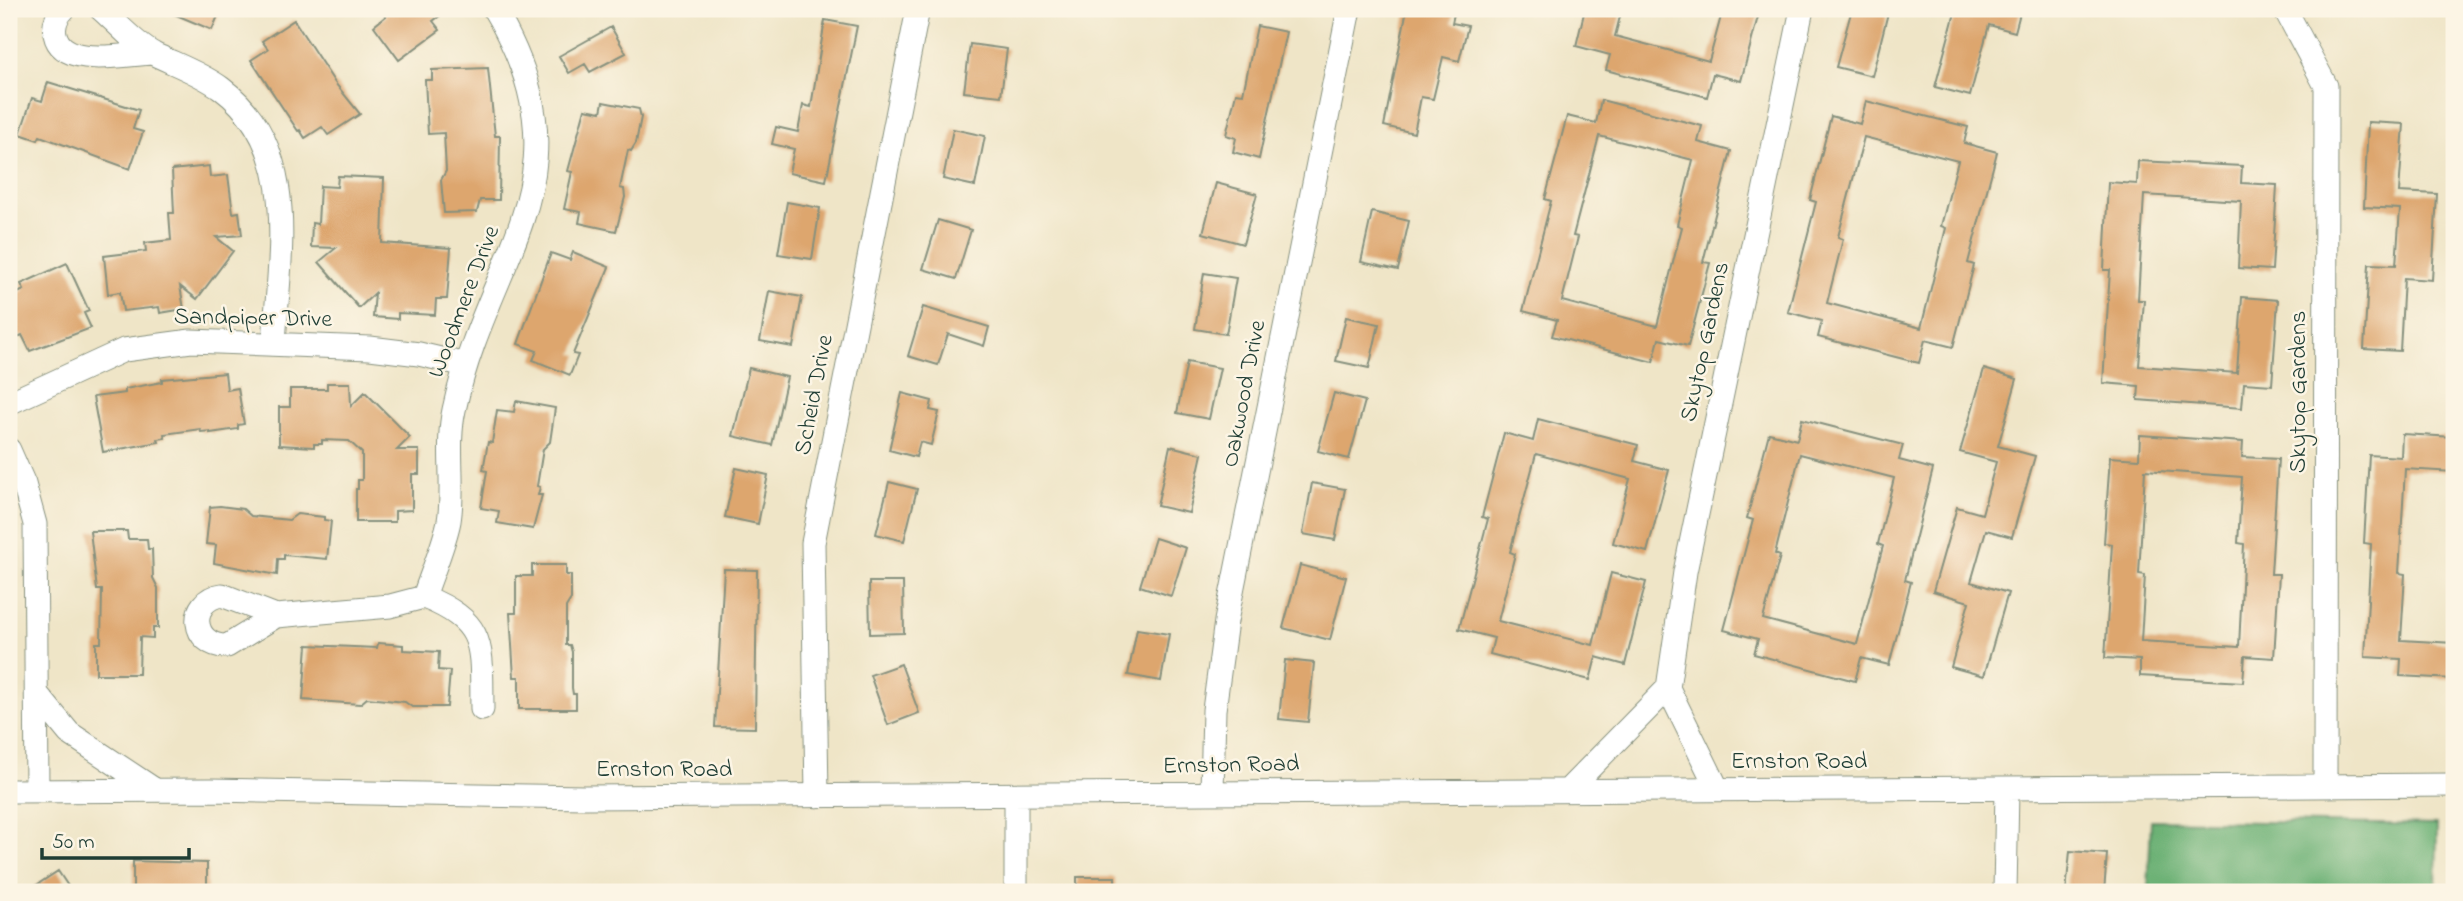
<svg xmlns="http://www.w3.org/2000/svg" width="2463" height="901" font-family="'Indie Flower',sans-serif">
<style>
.forest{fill:#6cb175;stroke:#467754;stroke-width:2}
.building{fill:#dda66e;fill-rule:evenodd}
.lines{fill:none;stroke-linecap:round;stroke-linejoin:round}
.minor-casing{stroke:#87917e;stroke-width:25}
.minor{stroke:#fff;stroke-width:23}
.labels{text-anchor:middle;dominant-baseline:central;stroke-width:5;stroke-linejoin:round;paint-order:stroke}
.street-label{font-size:24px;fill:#1f3d34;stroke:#fcf5e5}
</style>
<rect width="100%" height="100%" fill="#fcf5e5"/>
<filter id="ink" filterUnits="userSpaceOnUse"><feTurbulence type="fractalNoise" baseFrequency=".0143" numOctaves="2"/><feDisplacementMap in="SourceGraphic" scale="14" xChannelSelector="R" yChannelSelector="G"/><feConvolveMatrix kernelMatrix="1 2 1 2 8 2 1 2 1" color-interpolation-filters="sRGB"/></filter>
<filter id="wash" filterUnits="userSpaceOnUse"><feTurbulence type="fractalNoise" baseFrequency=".00686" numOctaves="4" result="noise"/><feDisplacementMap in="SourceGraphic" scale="28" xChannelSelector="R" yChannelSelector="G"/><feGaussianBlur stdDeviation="1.57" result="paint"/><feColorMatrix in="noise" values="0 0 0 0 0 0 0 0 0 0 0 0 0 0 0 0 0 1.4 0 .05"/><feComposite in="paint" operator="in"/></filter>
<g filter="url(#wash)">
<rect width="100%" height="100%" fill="#efe5c7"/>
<path class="forest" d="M2151,820L2437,825L2436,892H2148Z"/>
<g id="blocks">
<path class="building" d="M162,9H221L212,30Z
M381,9H449L433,21L440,30L399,60L374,26L386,16Z
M1407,9H1455L1452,23L1468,26L1459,61L1443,57L1433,99L1421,97L1414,133L1384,126Z
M1585,9H1622L1615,36L1709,61L1723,9H1760L1741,81L1713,74L1707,97L1606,70L1610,55L1576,46Z
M1852,9H1889L1872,76L1836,67Z
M1956,9H2021L2015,32L1989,25L1970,96L1935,87Z
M294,20L335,83L360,114L328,135L322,127L305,138L300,130L298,131L251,60L268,49L262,41Z
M825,20L857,26L826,181L789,173L794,149L772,144L776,127L798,132L803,105L811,107Z
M1257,26L1286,32L1259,159L1233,152L1236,138L1226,135L1236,93L1243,94Z
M611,27L626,53L590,72L585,64L569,73L559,56Z
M970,44L1007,49L1001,96L964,92Z
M488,68L495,136H500L499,200H480L477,212L444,213L441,180L446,171L444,133L428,134L425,80H432V70Z
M48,82L139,110L133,129L143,132L130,169L40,136L38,140L20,134L32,98L42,101Z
M1601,100L1702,126L1698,142L1731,151L1703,262L1710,263L1688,346L1659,339L1653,362L1552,336L1557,320L1523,311L1551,201L1545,199L1567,116L1596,123ZM1599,136L1693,160L1677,225L1682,227L1657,326L1562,301L1578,237L1573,236Z
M1866,101L1968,127L1964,143L1997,152L1968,263L1974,265L1953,347L1925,340L1919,363L1818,337L1822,321L1788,312L1816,202L1810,200L1831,116L1860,124ZM1864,137L1958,161L1941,226L1946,228L1921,328L1827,303L1843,239L1838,237Z
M603,102L639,109L641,117L636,143L631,151L628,150L620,188L624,189L625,197L616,231L579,223L581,212L564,209L572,172L568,171L585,109L601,112Z
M2368,122L2404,124L2399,192L2437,194L2432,280L2404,278L2400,351L2364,349L2369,264L2396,265L2400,209L2364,207Z
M953,129L985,136L975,186L943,179Z
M2138,161L2242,166L2241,183L2277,185L2272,270L2238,268L2241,201L2144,195L2138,300H2144L2139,366L2237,373L2242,297L2278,300L2272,385L2244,383L2242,408L2138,400L2139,386L2103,383L2110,270H2104L2108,182L2137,184Z
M209,166L210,177L228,175L233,213L239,212L242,235L216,237L233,251L197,299L180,286L184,309L160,313L159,307L123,311L120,292L108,294L104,256L146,251L145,243L171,240L169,213H174L172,170Z
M338,176L384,178L382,243L451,248L447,299H436L435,315L398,313V319L373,317L375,293L359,308L319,262L336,248L311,247L312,223L318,224L320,186L337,187Z
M1216,183L1257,194L1243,244L1203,233Z
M787,202L820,208L812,259L778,254Z
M1372,212L1409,221L1398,270L1361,262Z
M938,220L971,230L956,279L923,269Z
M573,252L609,267L573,354L578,355L570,375L533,360L537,351L518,344L551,253L570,260Z
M67,263L89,311L84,313L91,328L30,351L22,335L13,339L9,331V297L24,290L21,284Z
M1204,273L1236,278L1226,334L1195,329Z
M769,291L802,297L793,347L760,341Z
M923,307L989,327L984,346L948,334L938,365L908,356Z
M1346,317L1379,324L1369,368L1336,361Z
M1187,362L1220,368L1209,419L1177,413Z
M749,368L787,377L772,445L733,436Z
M1984,369L2017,379L1998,446L2035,456L2012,537L1986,530L1971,582L2008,593L1984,676L1951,667L1969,602L1933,591L1957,507L1982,514L1996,462L1960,452Z
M225,373L227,390L238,388L244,424L238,425V429L210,433V431L201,432L200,429L164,434L165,438L158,439L159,442L103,452L93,397L125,393V389L162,382V379Z
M327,383H350L351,406L365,392L410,437L397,450H419V474H412V510L395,511V522H356V489H358V480H362V453L349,441L322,440V444H314V447L279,445V407H290V389H327Z
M902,393L932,401L930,410L939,412L931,445L920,442L916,457L889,450Z
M1334,393L1365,401L1349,459L1318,451Z
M516,401L555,408L550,442L543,449L537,486L540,487L538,495H542L533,529L497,523L499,511L481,508L487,471L483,470L488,442L492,443L497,410L514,412Z
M1538,419L1638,445L1634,461L1669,470L1647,552L1613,543L1630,479L1536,454L1510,552L1515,554L1498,621L1593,645L1611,573L1646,582L1625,665L1596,657L1590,680L1490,654L1494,638L1459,629L1488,519L1482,517L1504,433L1533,441Z
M1802,419L1903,445L1899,460L1933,469L1905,580L1911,582L1889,665L1861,658L1855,681L1754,654L1758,639L1724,630L1753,520L1747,518L1769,433L1797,440ZM1800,454L1894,478L1878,544L1883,546L1857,644L1763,619L1780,556L1775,554Z
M2402,434L2454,437V472L2405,469L2399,573L2405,574L2401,640L2454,643V679L2400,676L2401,659L2365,657L2371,544L2364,543L2369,455L2401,457Z
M2140,435L2243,442L2242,457L2278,459L2271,574H2279L2274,658L2245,656L2243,682L2140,676V660L2105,658L2112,544L2104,543L2110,457L2139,459ZM2145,470L2242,477L2238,543L2244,544L2239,647L2141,641L2145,575L2139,574Z
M1170,446L1202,454L1189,513L1157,506Z
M736,468L768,475L758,524L725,517Z
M889,482L917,489L904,541L876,534Z
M1312,483L1345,489L1335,540L1303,534Z
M220,506L243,509L251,516L289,520L297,514L324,517V520L331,521L327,559L284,555V559H278L277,575L214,563L216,545L206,544L210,507Z
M90,531H127L128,539H147L148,549H152L153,578L158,588V628H153V638L140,637L139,674H96V643H101L102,590H97Z
M1155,538L1186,548L1171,596L1140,586Z
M532,565H566V575H571V599L566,607V645H570L572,652V688L573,694H576V709H519V677H514L510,613H516V576H532Z
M1300,565L1346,577L1330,640L1283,628Z
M724,569L757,570L755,728L715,727Z
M869,582H903L904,633L870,634Z
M1137,629L1169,634L1161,681L1128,675Z
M378,643L403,645V650L439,652L438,670L450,671L447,707H412L405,702L367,698L360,704L303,700L307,645L377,648Z
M1285,660L1314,663L1308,722L1279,719Z
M901,664L919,713L888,725L870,675Z
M2070,851L2107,854L2104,892H2066Z
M133,861L207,863V892H133Z
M58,871L72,892H26Z
M1077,877H1115V892H1077Z"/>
</g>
</g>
<g filter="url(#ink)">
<use href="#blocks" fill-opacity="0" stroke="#87917e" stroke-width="2"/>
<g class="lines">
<g class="minor-casing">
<path id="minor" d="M64,9C57,16 53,24 55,34C62,69 126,54 152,53
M101,9C117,23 135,44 154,54C177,65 200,73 221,88C302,148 279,256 274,343
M2285,9L2326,86L2325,785
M9,403L124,350L191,341L370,348L419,354L466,365
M9,450L24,484L35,524L37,791
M424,597C488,623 481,647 482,709
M276,616L222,595C187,600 191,647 227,646L276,616L390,606L424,597C432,572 444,546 449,521C455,485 446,446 454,410C488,252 594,178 494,9
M1668,688L1685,572L1802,9
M1668,688L1717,788
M37,694L69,733L155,790
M1569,789L1668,688
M9,791L211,790L584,797L2454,785
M1212,792L1214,710L1226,621L1349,9
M1016,795V892
M817,796L813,543L918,9
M2005,892L2007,790"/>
</g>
<use href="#minor" class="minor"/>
</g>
</g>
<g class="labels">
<g class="street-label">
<text transform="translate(465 302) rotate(-69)">Woodmere Drive</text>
<text transform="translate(253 319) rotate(1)">Sandpiper Drive</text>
<text transform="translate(1706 342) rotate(-78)">Skytop Gardens</text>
<text transform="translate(2299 392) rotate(-90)">Skytop Gardens</text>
<text transform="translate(1245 394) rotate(-79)">Oakwood Drive</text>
<text transform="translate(815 395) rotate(-79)">Scheid Drive</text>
<text x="1799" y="762">Ernston Road</text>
<text transform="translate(1231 766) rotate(-1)">Ernston Road</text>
<text x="664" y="770">Ernston Road</text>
</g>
</g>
<rect width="2463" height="901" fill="none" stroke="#fcf5e5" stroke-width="35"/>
<path d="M42 848v10h147v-10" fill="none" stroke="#1f3d34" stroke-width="3.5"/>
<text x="52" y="848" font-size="21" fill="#1f3d34" stroke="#fcf5e5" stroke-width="5" paint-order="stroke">50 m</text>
</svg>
